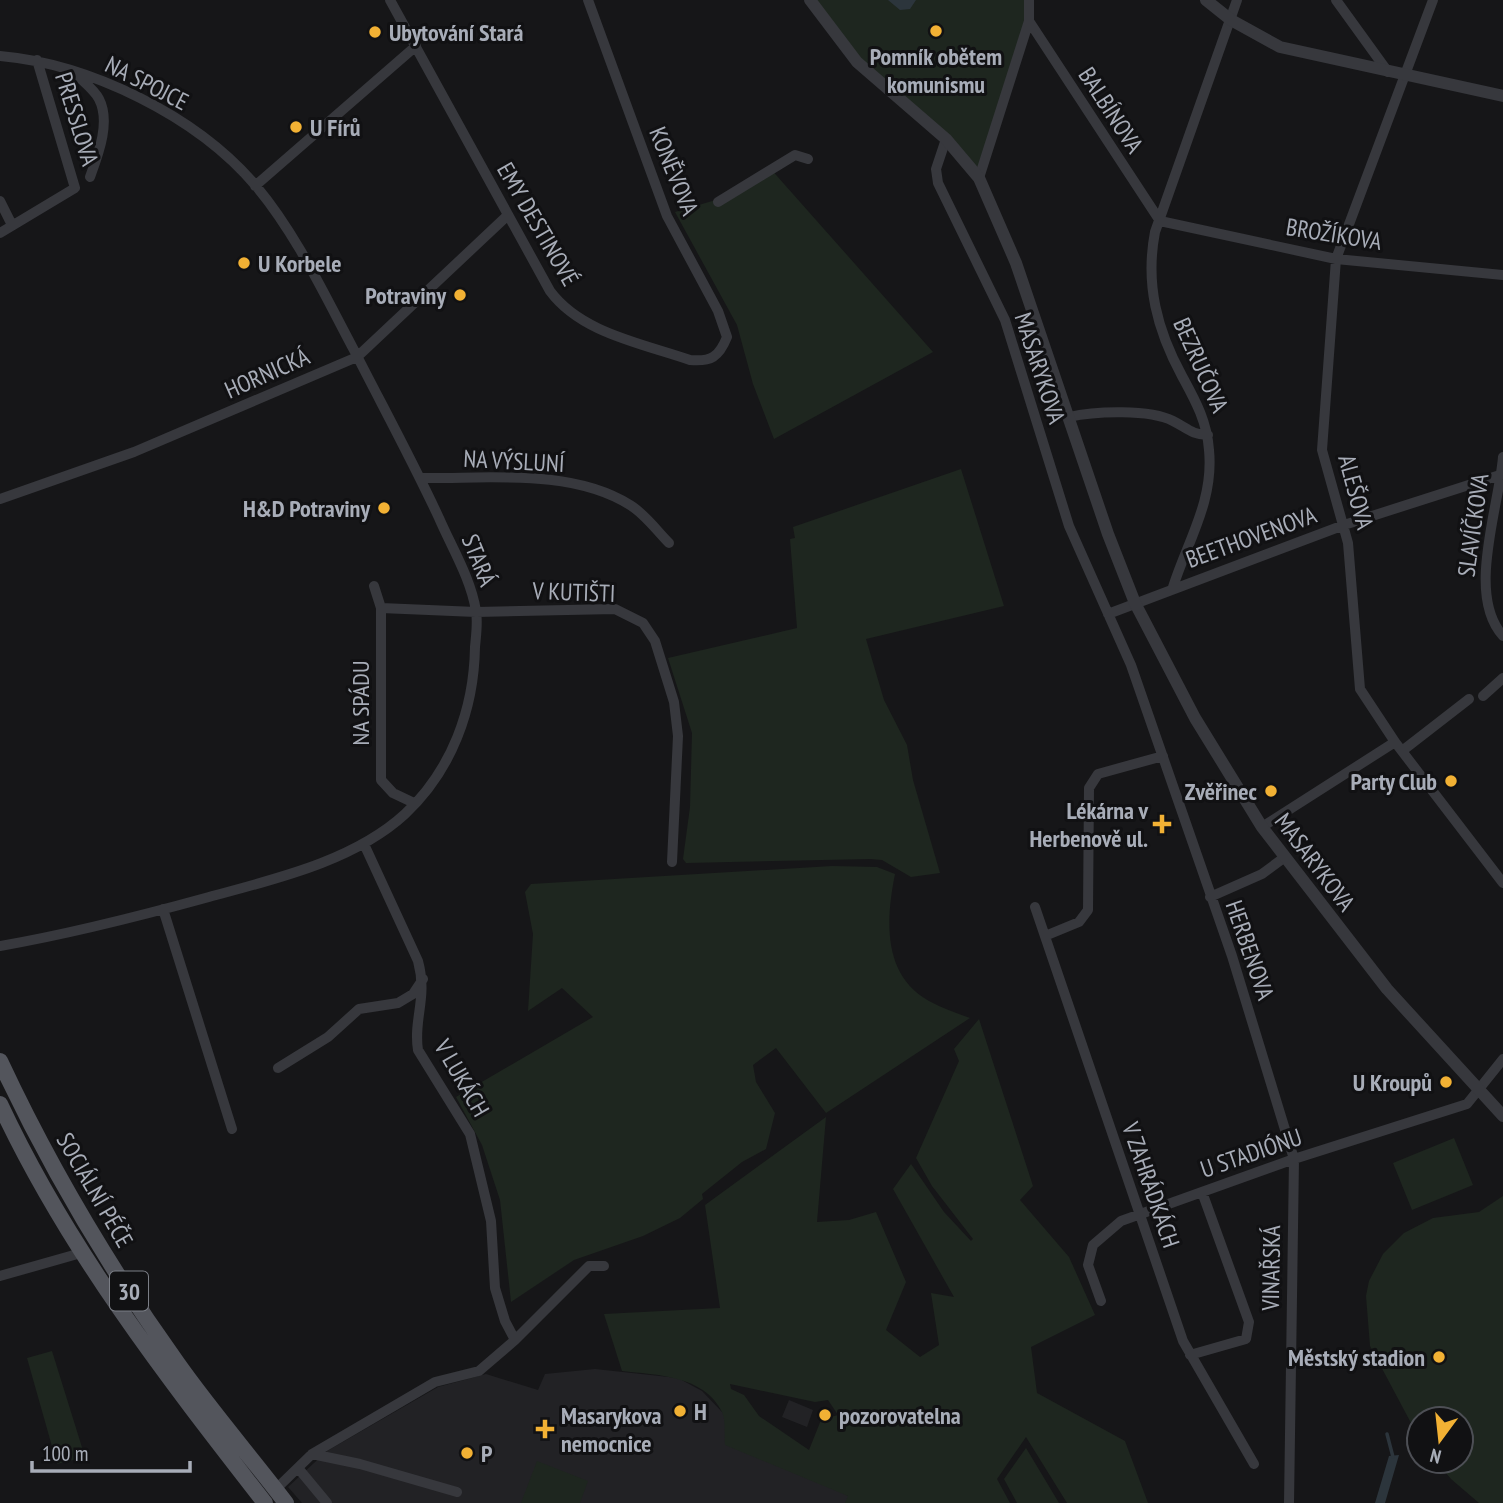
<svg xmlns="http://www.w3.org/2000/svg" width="1503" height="1503" font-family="'PT Sans Narrow',sans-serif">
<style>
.built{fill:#222225}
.green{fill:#1e261f;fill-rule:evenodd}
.water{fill:#2c353c}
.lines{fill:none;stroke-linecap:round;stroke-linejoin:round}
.stream{stroke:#2c353c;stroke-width:3.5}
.minor{stroke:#37383d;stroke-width:10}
.tertiary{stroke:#37383d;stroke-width:12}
.primary{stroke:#53555c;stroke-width:16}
.poi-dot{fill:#f2b134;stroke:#111113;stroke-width:2.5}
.labels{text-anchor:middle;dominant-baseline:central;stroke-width:6;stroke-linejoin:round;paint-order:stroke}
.shield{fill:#111113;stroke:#7b7e86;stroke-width:2}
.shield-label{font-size:23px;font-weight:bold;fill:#a8adb8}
.poi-label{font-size:24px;font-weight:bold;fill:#a8adb8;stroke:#111113;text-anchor:start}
.street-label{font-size:24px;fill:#a8adb8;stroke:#111113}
</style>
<rect width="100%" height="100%" fill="#161618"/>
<path class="built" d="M595,1369L678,1378L702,1391L722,1412L848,1496L852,1503H302L288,1487L327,1451L438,1387L486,1374L538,1390L545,1374Z
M789,1400L813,1410L807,1427L782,1417Z"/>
<path class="green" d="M810,0H1029V21L979,178L857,62Z
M769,167L933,352L774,439L753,384L737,325L675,212L719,199Z
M961,469L1004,606L866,639L884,700L907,745L913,780L940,873L911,877L882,860L871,859L686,863L683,859L690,807L692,733L668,658L797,628L790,539L795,538L793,527Z
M832,866L877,867L895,874C886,919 882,975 929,1001C942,1008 956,1013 970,1018L826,1113L776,1048L753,1065L756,1082L775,1113L766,1149L742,1162L702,1194L703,1199L680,1218L643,1236L574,1260L511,1302L500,1200L482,1145L456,1097L593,1017L562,988L528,1011L533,934L525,892L531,884Z
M979,1019L1033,1186L1020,1200L1069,1257L1095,1315L1031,1347L1037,1393L1125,1441L1148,1503H1067L1026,1437L997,1479L1010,1503H845L848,1496L725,1445C724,1436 726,1420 722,1412C704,1375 656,1375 622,1371L604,1314L720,1308L705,1205L826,1117L817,1222L849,1220L876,1212L906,1282L886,1330L920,1357L939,1345L931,1293L954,1297L893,1189L911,1164L944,1212L971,1241L973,1239L932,1186L916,1158L959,1061L954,1049ZM730,1384L815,1402L828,1400L838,1415L821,1420L809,1450L759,1416L744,1395L731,1389Z
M1454,1138L1473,1185L1412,1210L1393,1163Z
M1503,1196V1503H1479L1451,1479L1436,1461H1461V1419H1419V1438L1370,1346L1366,1296L1369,1281L1383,1254L1404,1233L1433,1218L1479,1212Z
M52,1351L85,1457L57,1464L27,1358Z
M1026,1448L1059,1503H1017L1004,1479Z
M537,1461L588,1481L580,1503H521Z"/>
<path class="water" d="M888,0H916L910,9L900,10Z
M1399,1455L1385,1503H1375L1389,1456Z"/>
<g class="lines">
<path class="stream" d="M1387,1434L1393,1457"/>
<path class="minor" d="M390,0L550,291C581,333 641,343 690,360C711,362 719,357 727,337L718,311L667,216L588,0
M1336,0L1388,72
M1433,0L1336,259L1322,450L1348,543L1360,689L1395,742L1503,883
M1029,21L1160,221
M0,56C90,64 197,116 256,186C297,235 325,296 355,352C383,407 413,462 439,518C452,548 471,579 476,611C478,622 476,636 475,647C474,709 452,770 405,814C354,861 275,879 209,897C140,916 70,934 0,946
M75,73C82,81 94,89 99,99C111,122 98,155 90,177
M946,139L936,169L938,183L1005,320L1069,526L1131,665L1232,956L1294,1159L1289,1503
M979,178L1029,21V0
M255,186L416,46
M0,201L12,225
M718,202L795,155L808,159
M1160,221L1336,259L1503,275
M0,233L75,188L37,60
M1069,417C1095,411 1150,409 1173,421C1187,428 1192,435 1208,435
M1503,457C1499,508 1466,595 1503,636
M421,478C487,479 571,468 630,505C645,514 657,531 669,543
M0,499L134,452L357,357L508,215
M374,586L381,608V780L393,793L414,803
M1173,587C1188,540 1214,501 1209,450C1207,421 1195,400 1182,376C1157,330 1145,284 1155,232L1237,0
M381,608L476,612L615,609L643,623L655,641L674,702L678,736L672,862
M1108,614L1344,525L1503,474
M1483,696L1503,678
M1402,751L1469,699
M1262,827L1395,742
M364,844L418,961C428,998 413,1019 418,1050L470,1134L491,1221L495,1288L505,1321L515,1340
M1210,897L1262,874L1285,857
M1035,907L1183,1341L1254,1464
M163,909L232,1129
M1045,936L1079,922L1088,910L1089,788L1098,774L1163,756
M278,1068L328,1037L359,1009L398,1003L413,994L423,979
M0,1276L81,1253
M1101,1301L1088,1265L1093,1245L1121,1221L1294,1159L1467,1104L1503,1059
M1190,1355L1246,1339L1249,1322L1202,1192
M312,1454L360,1464L457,1492
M298,1468L327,1503
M276,1489L312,1454L435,1382L479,1371L515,1340L589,1266H604"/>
<path class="tertiary" d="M810,0L857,62L946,139L979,178L1016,263L1108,534L1135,603L1195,718L1262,827L1387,989L1503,1116
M1206,0L1231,20L1280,47L1503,96"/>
<path class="primary" d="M0,1061C50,1168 110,1269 178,1364C212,1412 251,1457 286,1503
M0,1104C68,1250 167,1377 265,1503"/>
</g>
<g class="poi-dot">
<circle cx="936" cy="31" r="7"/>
<circle cx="375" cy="32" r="7"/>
<circle cx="296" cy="127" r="7"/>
<circle cx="244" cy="263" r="7"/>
<circle cx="460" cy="295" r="7"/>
<circle cx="384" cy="508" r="7"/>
<circle cx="1451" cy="781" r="7"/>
<circle cx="1271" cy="791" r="7"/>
<path d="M1158.5 813.5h7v7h7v7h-7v7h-7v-7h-7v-7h7z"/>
<circle cx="1446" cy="1082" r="7"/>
<circle cx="1439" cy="1357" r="7"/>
<circle cx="680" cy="1411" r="7"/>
<circle cx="825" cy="1415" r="7"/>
<path d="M541.5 1418.5h7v7h7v7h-7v7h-7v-7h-7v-7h7z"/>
<circle cx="467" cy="1453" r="7"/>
</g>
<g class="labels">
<rect class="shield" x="110" y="1271.5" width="38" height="39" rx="5"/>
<g class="shield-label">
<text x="129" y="1291">30</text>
</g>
<g class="poi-label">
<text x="389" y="32">Ubytování Stará</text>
<text x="936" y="56" text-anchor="middle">Pomník obětem<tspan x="936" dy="28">komunismu</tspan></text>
<text x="310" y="127">U Fírů</text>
<text x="258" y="263">U Korbele</text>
<text x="446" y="295" text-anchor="end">Potraviny</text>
<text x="370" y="508" text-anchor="end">H&amp;D Potraviny</text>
<text x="1437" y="781" text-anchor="end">Party Club</text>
<text x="1257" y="791" text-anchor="end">Zvěřinec</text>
<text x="1148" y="810" text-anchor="end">Lékárna v<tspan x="1148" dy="28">Herbenově ul.</tspan></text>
<text x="1432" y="1082" text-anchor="end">U Kroupů</text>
<text x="1425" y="1357" text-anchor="end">Městský stadion</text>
<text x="694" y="1411">H</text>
<text x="561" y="1415">Masarykova<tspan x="561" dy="28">nemocnice</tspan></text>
<text x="839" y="1415">pozorovatelna</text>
<text x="481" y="1453">P</text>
</g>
<g class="street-label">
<text transform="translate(147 83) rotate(27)">NA SPOJCE</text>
<text transform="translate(1111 110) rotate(57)">BALBÍNOVA</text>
<text transform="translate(77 119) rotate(73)">PRESSLOVA</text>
<text transform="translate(674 171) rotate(68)">KONĚVOVA</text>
<text transform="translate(538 224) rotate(60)">EMY DESTINOVÉ</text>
<text transform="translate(1334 234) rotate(9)">BROŽÍKOVA</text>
<text transform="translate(1201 365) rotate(66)">BEZRUČOVA</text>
<text transform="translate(1040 368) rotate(72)">MASARYKOVA</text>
<text transform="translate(267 373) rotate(-24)">HORNICKÁ</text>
<text transform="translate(514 461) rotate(3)">NA VÝSLUNÍ</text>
<text transform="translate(1356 492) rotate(75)">ALEŠOVA</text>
<text transform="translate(1473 525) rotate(-82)">SLAVÍČKOVA</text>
<text transform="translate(1251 537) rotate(-20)">BEETHOVENOVA</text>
<text transform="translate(479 560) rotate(68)">STARÁ</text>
<text transform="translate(574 592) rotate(2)">V KUTIŠTI</text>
<text transform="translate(360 703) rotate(-90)">NA SPÁDU</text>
<text transform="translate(1315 862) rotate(53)">MASARYKOVA</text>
<text transform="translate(1250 950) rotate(71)">HERBENOVA</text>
<text transform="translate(462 1078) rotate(60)">V LUKÁCH</text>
<text transform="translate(1251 1153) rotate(-19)">U STADIÓNU</text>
<text transform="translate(1151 1185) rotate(71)">V ZAHRÁDKÁCH</text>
<text transform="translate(95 1190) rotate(60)">SOCIÁLNÍ PÉČE</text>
<text transform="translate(1271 1268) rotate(-89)">VINAŘSKÁ</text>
</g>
</g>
<g transform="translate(1440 1440) rotate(195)"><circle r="33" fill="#111113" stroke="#4d4f55" stroke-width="2"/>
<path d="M0-5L12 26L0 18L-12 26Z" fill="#f2b134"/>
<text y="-10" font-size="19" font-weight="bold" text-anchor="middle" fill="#a8adb8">N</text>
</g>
<path d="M32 1461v10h158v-10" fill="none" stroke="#a8adb8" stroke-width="3.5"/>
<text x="42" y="1461" font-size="21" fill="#a8adb8" stroke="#111113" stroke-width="5" paint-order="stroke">100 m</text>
</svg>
